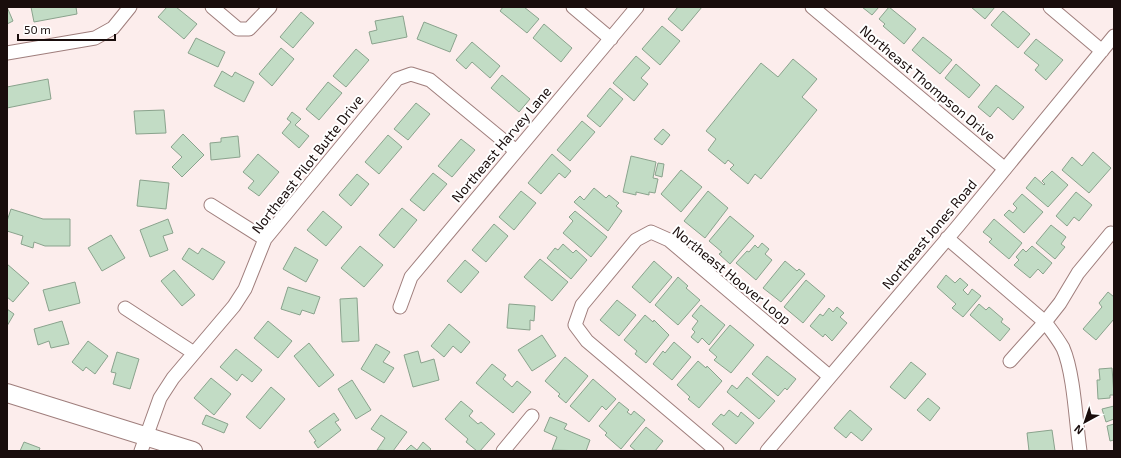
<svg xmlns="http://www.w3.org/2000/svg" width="1121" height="458" font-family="'Exo 2',sans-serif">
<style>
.building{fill:#c2dcc5;stroke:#8aa38d}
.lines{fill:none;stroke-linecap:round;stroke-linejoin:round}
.minor-casing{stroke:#9f7e7c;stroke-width:15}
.secondary-casing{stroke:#9f7e7c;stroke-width:20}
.minor{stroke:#fff;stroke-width:13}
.secondary{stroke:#fff;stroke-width:18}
.labels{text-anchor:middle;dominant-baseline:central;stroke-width:4;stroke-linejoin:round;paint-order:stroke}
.street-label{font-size:14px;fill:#190d0c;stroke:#fff}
</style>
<rect width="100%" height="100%" fill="#fcedec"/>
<path class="building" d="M7,7L13,21L7,24Z
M31,7H76L77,14L34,22Z
M167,7H176L197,24L184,39L158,17Z
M503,7H524L539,19L527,33L500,11Z
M678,7H702L682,31L668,19Z
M862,7H879L872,15Z
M889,7L916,29L904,44L883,26L885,24L879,19Z
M971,7H995L985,19Z
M1003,11L1030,34L1018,48L991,25Z
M301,12L314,23L293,48L280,37Z
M403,16L407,37L372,44L369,32L377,30L375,21Z
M424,22L457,35L450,52L417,39Z
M544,24L572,48L561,62L533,38Z
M662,26L680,41L660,65L642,49Z
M923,37L952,60L940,74L912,50Z
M196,38L225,52L218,67L188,53Z
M1036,39L1063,60L1046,80L1035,70L1039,65L1024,53Z
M472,42L500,66L490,78L472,62L466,69L456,60Z
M281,48L294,59L272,86L259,74Z
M356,49L369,60L346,87L333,76Z
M636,56L650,68L641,78L648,84L634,101L613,83Z
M793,59L817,79L802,97L817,110L761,179L755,174L748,184L730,169L734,165L728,160L725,164L708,150L716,139L706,131L761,63L778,77Z
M956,64L980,85L969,98L945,78Z
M222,71L232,77L235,72L254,82L244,102L214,86Z
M502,75L530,99L519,112L491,88Z
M48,79L51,99L7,108V87Z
M328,82L342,93L319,120L306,109Z
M996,85L1024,107L1013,120L998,107L990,117L978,107Z
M610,88L623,99L600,127L587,116Z
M416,103L430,114L408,140L394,129Z
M164,110L166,133L136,134L134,111Z
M292,112L301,119L295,125L309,136L299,148L282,133L291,122L287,119Z
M582,121L595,132L570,161L557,150Z
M663,129L670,135L662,145L654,139Z
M183,134L204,155L182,177L172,167L182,157L171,147Z
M388,135L402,147L379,174L365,162Z
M238,136L240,157L211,160L210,143L221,142V138Z
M461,139L475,150L452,177L438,166Z
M1093,152L1111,168L1089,193L1062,170L1072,157L1082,166Z
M258,154L279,172L259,196L248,188L254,181L243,172Z
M552,154L571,171L565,178L559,173L541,194L528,183Z
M631,156L656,162L653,178L658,179L655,193L649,192V195L636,192V195L623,192Z
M658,163L664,164L662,177L655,175Z
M681,170L702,187L681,212L661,194Z
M1052,171L1068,185L1048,207L1026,188L1035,177L1044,185L1045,184L1042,181Z
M433,173L447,184L424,211L410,200Z
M357,174L369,184L351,206L339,195Z
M140,180L169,183L166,209L137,206Z
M594,188L606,198L609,195L619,203L616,206L622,211L608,231L574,202L580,196L584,200Z
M521,191L536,203L514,230L499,217Z
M708,191L728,208L705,238L684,221Z
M1076,192L1092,205L1079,221L1074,217L1067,226L1056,216Z
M1022,194L1043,212L1024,233L1004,215L1009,210L1013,213L1017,208L1013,204Z
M402,208L417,220L394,248L379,235Z
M11,209L43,219H70V246H45L34,242L33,248L21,244L23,236L7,231V221Z
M323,211L342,227L326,246L307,230Z
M575,211L607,237L591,257L563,233L573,221L569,217Z
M730,216L754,236L730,264L719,254L722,252L709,241Z
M168,219L173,233L163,236L168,250L150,257L140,230Z
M994,219L1022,243L1009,259L989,242L992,239L983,232Z
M494,224L508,236L486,262L472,250Z
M1051,225L1066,237L1061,244L1065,247L1055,259L1036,243Z
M111,235L125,258L102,271L88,248Z
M762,243L769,249L765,254L772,260L756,280L736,263L747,251L749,252L755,245L758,248Z
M563,244L573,253L576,250L587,260L571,279L547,258L555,248L558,250Z
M360,246L383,265L364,287L341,268Z
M1032,246L1052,263L1043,274L1038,269L1030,278L1014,265L1019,260L1016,257L1023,249L1026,252Z
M295,247L318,260L306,282L283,269Z
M189,248L198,254L202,248L225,262L213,280L182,259Z
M540,259L568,282L552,301L524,277Z
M465,260L479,272L461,293L447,281Z
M654,261L672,277L650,303L632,287Z
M785,261L797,271L799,269L805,274L781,302L763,288Z
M7,264L29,283L13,302L7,297Z
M174,270L195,295L182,306L161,281Z
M946,275L955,283L960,278L968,285L963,290L968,295L972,289L981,296L963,317L952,308L956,304L937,287Z
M678,277L688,286L686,288L700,300L678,325L655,305Z
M806,280L825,296L803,323L784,307Z
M75,282L80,303L49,311L43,290Z
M288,287L320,297L314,314L302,310L300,315L281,309Z
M1108,292L1114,297V319L1096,340L1083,329L1102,307L1099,303Z
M357,298L359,341L342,342L340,299Z
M617,300L636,315L619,336L600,320Z
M509,304L535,306L534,321L530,320V330L507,328Z
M979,304L986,310L989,307L1003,319L1001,322L1010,329L1000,341L970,315Z
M701,305L725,325L709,345L702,338L698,343L691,337L695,332L692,329L698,321L692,316Z
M837,307L844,313L840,317L847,323L832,341L825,334L823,337L810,326L820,314L823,316L829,308L833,312Z
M7,309L14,314L7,326Z
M645,315L653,322L654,320L669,335L646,363L635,354L637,351L624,340Z
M62,321L69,344L51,348L49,341L38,345L34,329Z
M268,321L292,341L278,358L254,338Z
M449,324L470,342L461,353L453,346L444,357L431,346Z
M730,325L754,345L731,373L714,360L717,357L709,350Z
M542,335L556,356L532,371L518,350Z
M88,341L108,356L95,374L86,367L83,371L72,362Z
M674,342L691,357L672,380L653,364L663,351L665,353Z
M309,343L334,375L319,387L294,356Z
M376,344L390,352L383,362L394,368L384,383L361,369Z
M236,349L262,370L252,382L242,374L237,381L220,367Z
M418,351L421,363L434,359L439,380L413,387L404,355Z
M117,352L139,359L130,389L113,384L116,373L111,372Z
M767,356L796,379L787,390L785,388L778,396L752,374Z
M565,357L588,376L566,403L558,396L560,394L545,381Z
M698,361L706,368L707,366L722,381L699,408L688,399L690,397L677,385Z
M911,362L926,374L905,399L890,387Z
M492,364L506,375L503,379L512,387L517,381L531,392L513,413L476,383Z
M1112,368L1114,395H1110V398L1098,399L1097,380H1100L1099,369Z
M747,377L775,401L759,419L727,392L732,385L737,389Z
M211,378L231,394L214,415L194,398Z
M593,379L616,399L606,410L602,406L589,422L570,406Z
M352,380L371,410L356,419L338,389Z
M271,387L285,399L260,429L246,417Z
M928,398L940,408L930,421L917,410Z
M461,401L473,411L469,416L478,424L481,422L495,434L480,451H477L466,442L468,439L445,419Z
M619,402L629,410L627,412L631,415L634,411L645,420L621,449L605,435L607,433L599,426Z
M1114,406V419L1106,422L1102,409Z
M729,410L738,417L741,412L754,423L736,444L712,424L721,414L724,416Z
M850,410L872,429L862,441L851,432L846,438L834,428Z
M334,413L339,420L335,422L341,430L318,448L314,442L316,441L309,431Z
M206,415L228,424L224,433L202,424Z
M381,415L407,432L393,451L377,450L385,438L371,429Z
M550,417L567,424L564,429L590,440L586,451L552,450L557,437L544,431Z
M1114,424V440L1110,441L1107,426Z
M646,427L663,441L655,451H636L630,446Z
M1052,430L1055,451H1029L1027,433Z
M24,442L40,448L39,451H20Z
M423,442L431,449L429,451H405L411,445L417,450Z"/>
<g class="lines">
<g class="minor-casing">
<path id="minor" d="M212,7L238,29H249L270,7
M573,7L611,39
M812,7L1005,169
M1050,7L1102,51
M7,53L95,38L113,28L130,7
M211,205L265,239
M947,238L1045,322C1051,330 1058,339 1063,348C1074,373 1076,423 1080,451
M400,307L411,277L637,7
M125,308L194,353
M1010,361L1045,322L1060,303L1078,273L1111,233
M141,451L160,398L173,378L234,306L245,289L265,239L397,79L411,74L430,80L516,151
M503,451L532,416
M717,451L587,341L575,325L582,305L636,240L651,232L669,240L829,376
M767,451L958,226L1114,36"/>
</g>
<g class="secondary-casing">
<path id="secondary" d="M7,393L193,451"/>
</g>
<use href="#minor" class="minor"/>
<use href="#secondary" class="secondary"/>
</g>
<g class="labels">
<g class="street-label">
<text transform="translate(928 83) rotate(40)">Northeast Thompson Drive</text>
<text transform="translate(501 144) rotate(-50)">Northeast Harvey Lane</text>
<text transform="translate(307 164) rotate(-52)">Northeast Pilot Butte Drive</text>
<text transform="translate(929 234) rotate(-50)">Northeast Jones Road</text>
<text transform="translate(732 275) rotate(39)">Northeast Hoover Loop</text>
</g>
</g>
<rect width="1121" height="458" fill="none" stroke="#190d0c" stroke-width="16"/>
<g transform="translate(1085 422) rotate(220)" stroke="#ffffff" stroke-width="3" paint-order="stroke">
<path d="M0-3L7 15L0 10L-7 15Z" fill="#190d0c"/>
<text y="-6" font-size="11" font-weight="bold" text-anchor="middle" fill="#190d0c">N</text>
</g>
<path d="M18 34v6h97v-6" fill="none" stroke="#190d0c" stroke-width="2"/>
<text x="24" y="34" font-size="12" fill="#190d0c" stroke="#ffffff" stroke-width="3" paint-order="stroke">50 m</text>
</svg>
